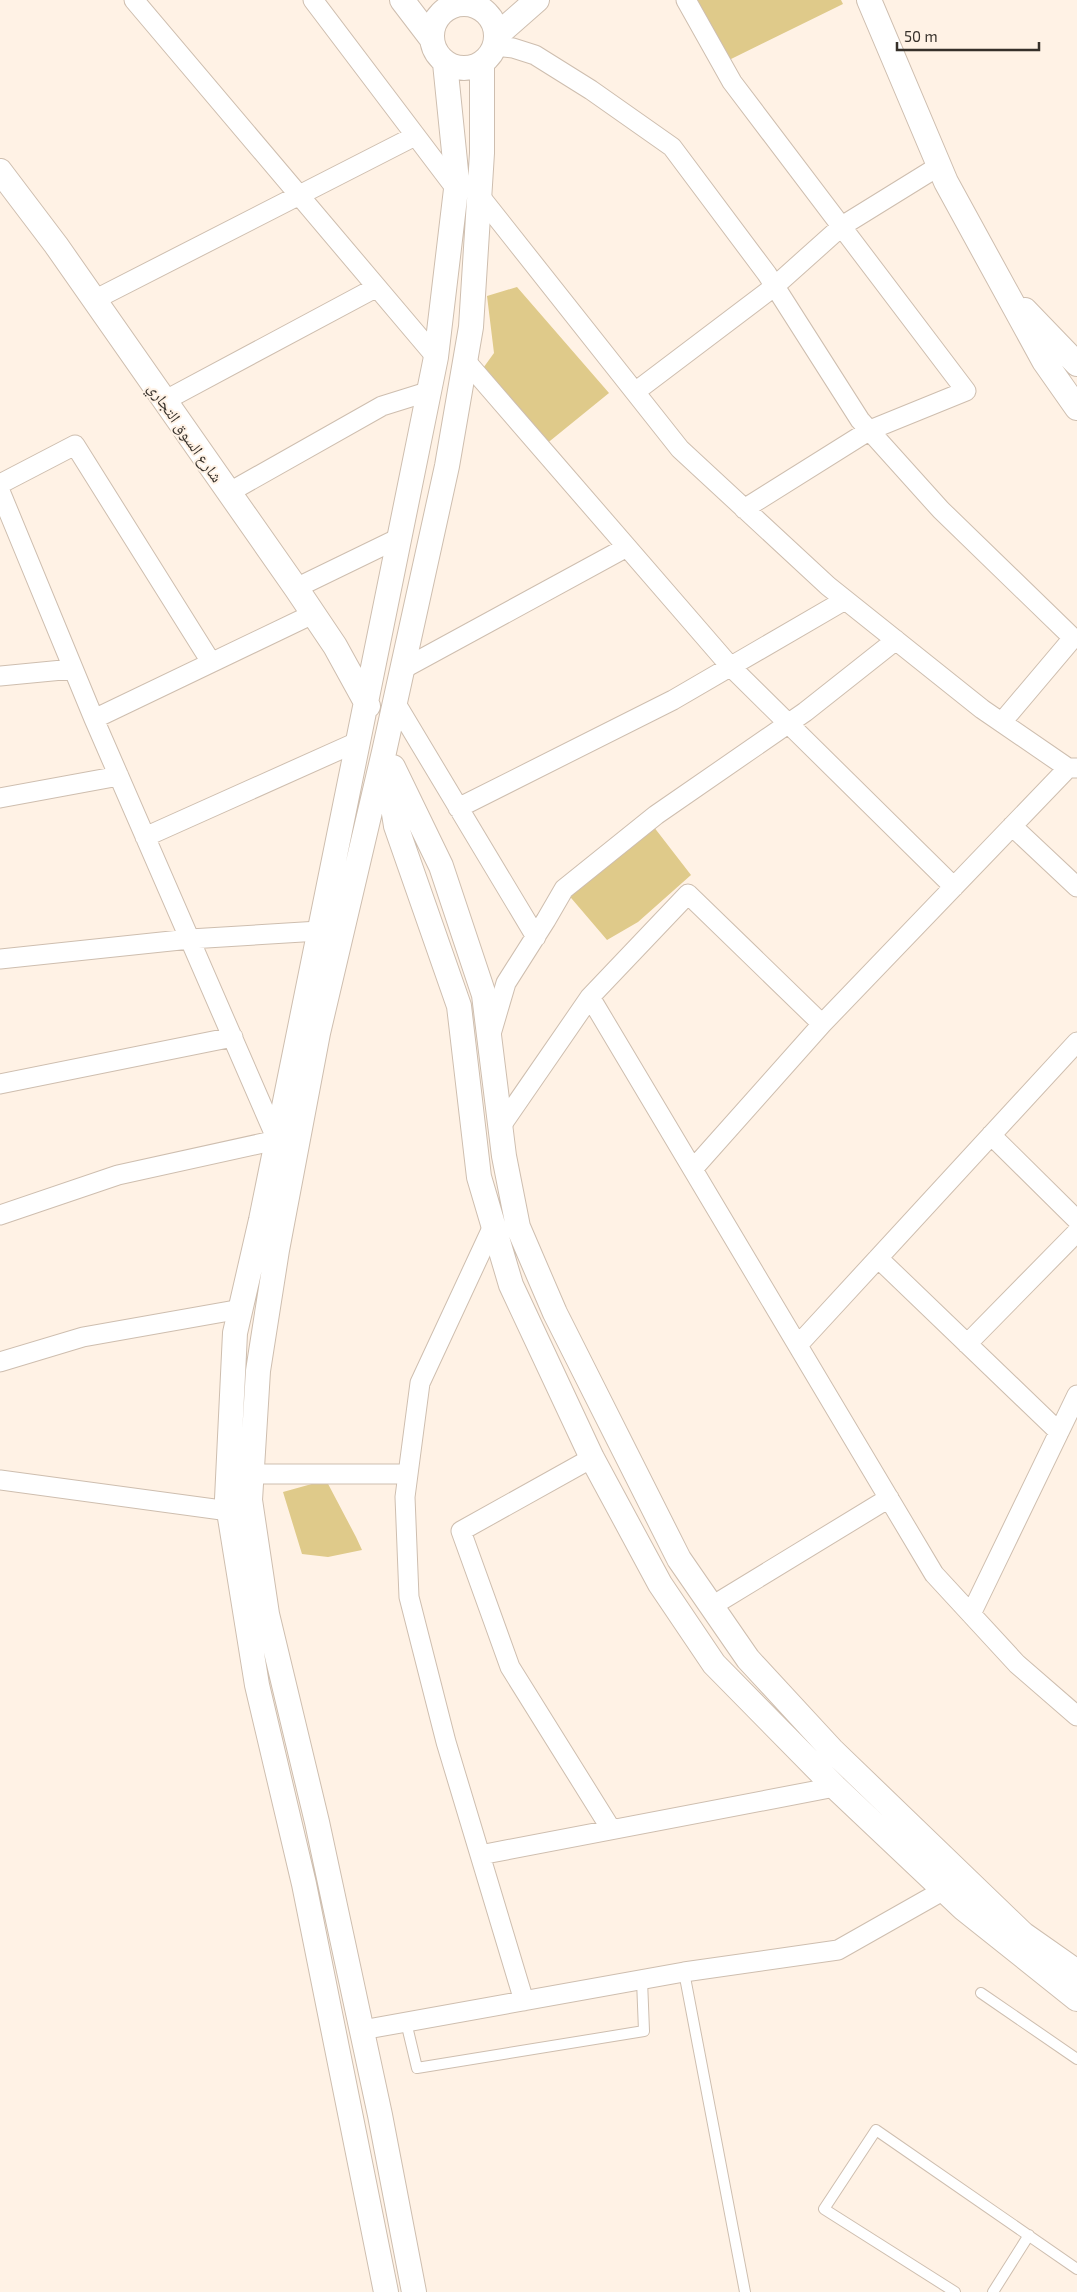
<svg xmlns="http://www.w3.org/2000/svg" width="1077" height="2292" font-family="'Exo 2','Noto Naskh Arabic',sans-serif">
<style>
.building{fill:#dfca8a}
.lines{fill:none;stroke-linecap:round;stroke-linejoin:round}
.service-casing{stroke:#cebeaf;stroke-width:12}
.minor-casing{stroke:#cebeaf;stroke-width:21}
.tertiary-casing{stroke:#cebeaf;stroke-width:26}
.service{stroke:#fff;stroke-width:10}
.minor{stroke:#fff;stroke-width:19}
.tertiary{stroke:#fff;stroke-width:24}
.labels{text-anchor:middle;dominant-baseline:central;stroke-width:4;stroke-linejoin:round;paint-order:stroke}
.street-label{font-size:16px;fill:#36302a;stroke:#fff2e5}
</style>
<rect width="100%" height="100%" fill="#fff2e5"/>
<path class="building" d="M691,0H841L843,4L725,62Z
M517,287L609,393L545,445L481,371L494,353L487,296Z
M650,822L691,875L638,922L607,940L566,892Z
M326,1480L356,1537L362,1550L328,1557L302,1554L283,1492Z"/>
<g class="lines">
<g class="service-casing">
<path id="service" d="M684,1972L745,2292
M981,1993L1077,2059
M406,2022L417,2068L644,2031L642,1980
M955,2292L824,2209L876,2130L1077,2269
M993,2292L1029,2235"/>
</g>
<g class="minor-casing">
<path id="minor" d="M134,0L436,357
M313,0L456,189
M686,0L732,82L966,391L870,430L744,509
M495,46L513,48L535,55L591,90L672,147L767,274L860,420L941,510L1073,638L1002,722
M479,195L680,449L828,586L982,709L1068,768
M94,300L415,136
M465,360L730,666L954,887
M635,392L775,286L842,226L939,166
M164,401L377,287
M0,484L75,445L211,662
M0,491L94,719L277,1140L118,1175L0,1215
M228,493L382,406L430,391
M296,588L401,537
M403,669L627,547
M0,676L73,669
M395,702L536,937
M94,719L313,614
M0,798L119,776
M458,808L673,700L845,600
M1012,826L1077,887
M145,837L357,742
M0,959L190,939L319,931
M590,997L934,1574L1017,1664L1077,1716
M491,1034L506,983L546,920L564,889L656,815L805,712L896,640
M0,1084L233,1037
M501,1126L590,997L688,894L822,1024
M991,1135L1077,1220
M693,1169L822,1024L1068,768H1077
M493,1226L420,1383L405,1497L409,1597L446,1742L524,2001
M878,1258L1059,1432
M967,1344L1077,1232
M798,1345L1077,1042
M0,1362L83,1337L241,1309
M592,1458L461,1531L510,1667L611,1829
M251,1474H408
M0,1480L229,1511
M712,1606L889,1498
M971,1614L1077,1395
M480,1855L835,1787
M362,2030L684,1972L838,1950L944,1890"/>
</g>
<g class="tertiary-casing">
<path id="tertiary" d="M402,0L431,38
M869,0L946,182L1044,361L1077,408
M432 36a32 32 0 1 1 64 0a32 32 0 1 1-64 0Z
M496,36L537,0
M0,171L56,245L296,588L335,646L368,706
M1025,310L1077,364
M386,764L396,826L459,1006L479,1177L511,1285L592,1458L660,1584L714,1664L835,1787L963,1908L1077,1999
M393,767L441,866L484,995L504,1156L518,1227L555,1313L679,1559L748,1659L832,1750L1023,1934L1077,1972
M386,2292L304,1884L257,1685L227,1499L235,1333L261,1220L436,357L457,181L445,63
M414,2292L380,2115L317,1822L267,1614L250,1500L258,1371L277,1250L318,1033L384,752L447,466L471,327L482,153V63"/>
</g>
<use href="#service" class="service"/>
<use href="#minor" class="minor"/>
<use href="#tertiary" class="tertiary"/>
</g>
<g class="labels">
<g class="street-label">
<text transform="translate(186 432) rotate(55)">شارع السوق التجاري</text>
</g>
</g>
<path d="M897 42v8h142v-8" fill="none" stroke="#36302a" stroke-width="2.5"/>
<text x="904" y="42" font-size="15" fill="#36302a" stroke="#fff2e5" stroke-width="4" paint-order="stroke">50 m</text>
</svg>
